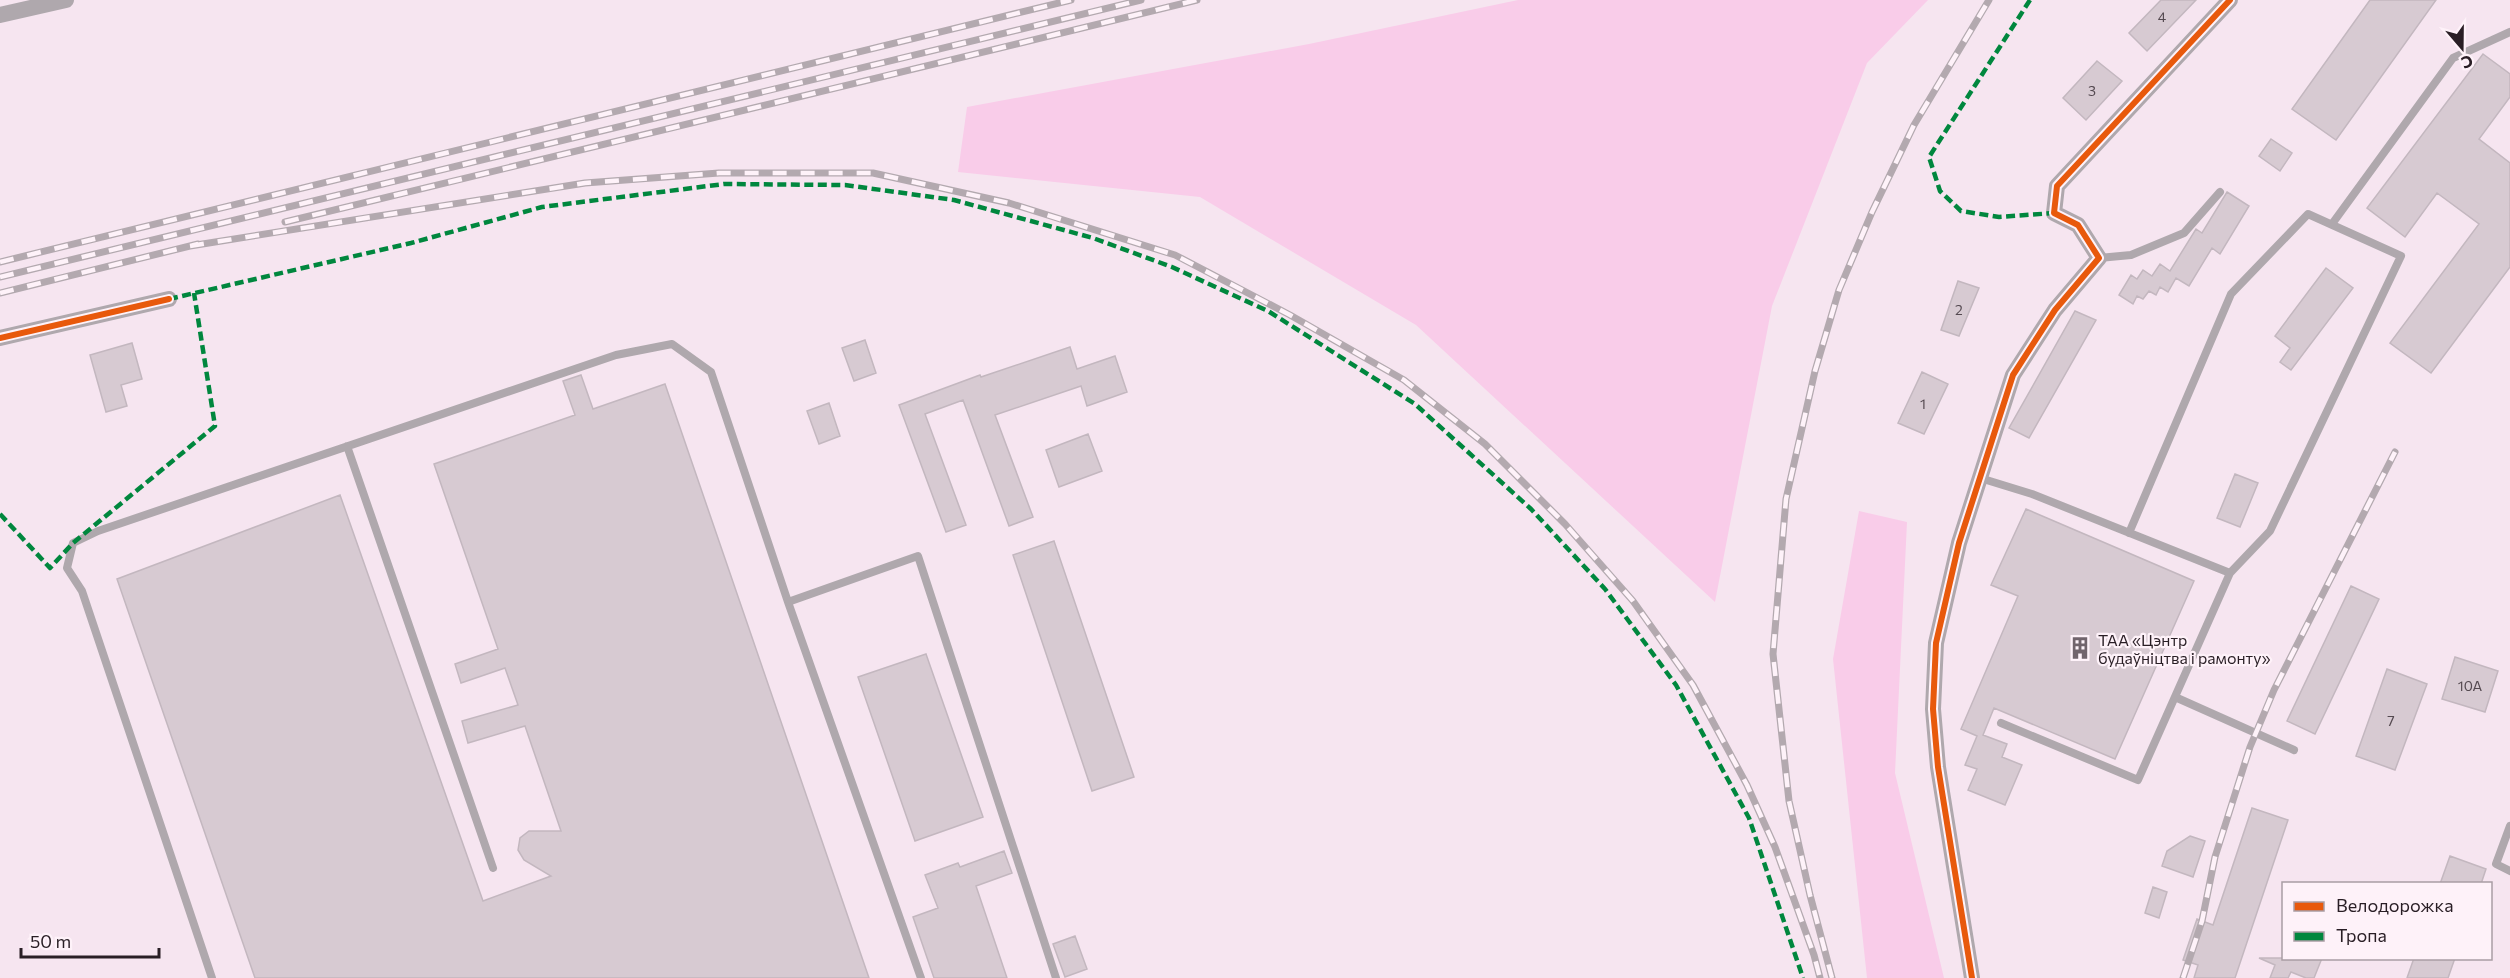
<svg xmlns="http://www.w3.org/2000/svg" width="2510" height="978" font-family="Commissioner,sans-serif">
<style>
.green{fill:#f9cce9}
.building{fill:#d7cad2;stroke:#c3b7bf;stroke-width:1.5}
.lines{fill:none;stroke-linecap:round;stroke-linejoin:round}
.lane{stroke:#afa8ad;stroke-width:8}
.street{stroke:#afa8ad;stroke-width:16}
.rail-casing{stroke:#b3a9af;stroke-width:7}
.rail{stroke:#fef2f9;stroke-width:4.5;stroke-dasharray:14;stroke-linecap:butt}
.quiet{stroke:#00873e;stroke-width:4.5;stroke-dasharray:9 4.5;stroke-linecap:butt}
.cycleway-casing{stroke:#fef2f9;stroke-width:10}
.cycleway{stroke:#e8590c;stroke-width:6}
.labels{text-anchor:middle;dominant-baseline:central;stroke-width:4.5;stroke-linejoin:round;paint-order:stroke}
.number-label{font-size:14px;fill:#544950}
.poi-label{font-size:16px;fill:#291e25;stroke:#fef2f9;text-anchor:start}
</style>
<rect width="100%" height="100%" fill="#f6e5f0"/>
<path class="green" d="M1518,0H1928L1867,63L1772,306L1715,602L1416,325L1200,197L958,172L967,107L1309,44Z
M1859,511L1907,522L1895,773L1944,978H1867L1833,659Z"/>
<path class="building" d="M2161,0H2196L2147,51L2129,33Z
M2370,0H2436L2336,140L2292,109Z
M2483,54L2510,74V97L2479,139L2510,163V267L2431,373L2390,343L2479,224L2437,193L2405,237L2367,208Z
M2097,61L2122,81L2086,120L2063,98Z
M2271,139L2292,153L2280,171L2259,156Z
M2227,192L2249,206L2220,254L2212,248L2189,286L2176,278L2168,292L2160,287L2156,295L2149,291L2143,299L2137,296L2133,304L2119,295L2131,275L2137,279L2143,270L2152,276L2160,264L2170,271L2196,229L2202,233Z
M2326,268L2353,288L2291,370L2280,362L2290,348L2275,336Z
M1958,281L1979,288L1959,336L1941,330Z
M2075,311L2096,320L2029,438L2009,428Z
M865,340L876,373L854,381L842,348Z
M132,343L142,379L121,385L127,406L106,412L90,355Z
M1070,347L1077,369L1115,356L1127,392L1087,406L1081,386L995,415L1033,517L1009,526L963,400L925,414L966,525L946,532L899,405L980,375L981,377Z
M1922,372L1948,384L1924,434L1898,423Z
M581,375L593,409L665,384L869,978H255L117,579L340,495L483,901L551,876L524,860L518,850L520,838L529,831H561L525,726L468,743L462,721L518,705L505,668L461,683L455,664L498,649L434,464L575,415L563,381Z
M829,403L840,436L819,444L807,411Z
M1088,434L1102,471L1059,487L1046,450Z
M2235,474L2258,483L2240,527L2217,518Z
M2026,509L2194,581L2115,759L1994,708L1983,735L2007,744L2002,757L2022,765L2005,805L1968,790L1977,769L1965,765L1977,736L1961,729L2018,596L1991,585Z
M1054,541L1134,777L1092,791L1013,555Z
M2351,586L2379,599L2315,734L2287,721Z
M926,654L983,817L915,841L858,677Z
M2455,657L2498,671L2485,712L2442,699Z
M2387,669L2427,684L2395,770L2356,756Z
M2252,808L2288,820L2235,978H2194L2198,965L2183,960L2197,919L2213,925Z
M2190,836L2205,841L2193,877L2162,866L2167,851Z
M1004,851L1012,873L976,886L1007,978H934L913,917L938,908L925,875L958,863L960,867Z
M2450,856L2486,869L2481,884H2440Z
M2153,887L2167,892L2159,918L2145,913Z
M1075,936L1087,969L1065,977L1053,944Z
M2259,958H2322L2314,978H2306L2291,972L2288,978H2270L2275,965Z
M2414,958H2455L2448,978H2407Z"/>
<g class="lines">
<path class="lane" d="M2332,224L2453,58L2510,32
M2099,258L2131,255L2184,233L2220,192
M347,446L493,868
M1980,478L2032,494L2230,573L2138,780L2001,723
M2129,533L2231,294L2308,214L2401,256L2270,531L2230,573
M788,602L918,556L1056,978
M2175,697L2294,750
M2510,826L2496,864L2510,871
M212,978L82,591L67,568L73,543L98,531L616,355L672,344L711,372L788,602L921,978"/>
<path class="street" d="M0,15L66,0
M0,338L169,299
M1972,978L1938,767L1933,709L1936,643L1959,543L2013,375L2055,310L2099,258L2078,225L2054,213L2057,186L2230,0"/>
<g class="rail-casing">
<path id="rail" d="M285,222L1197,0
M190,246L585,183L719,173H873L1009,203L1175,255L1290,315L1404,380L1485,444L1565,524L1633,601L1693,685L1747,785L1775,847L1814,955L1820,978
M0,262L1071,0
M0,277L1141,0
M0,293L198,244
M1832,978L1810,895L1789,801L1773,654L1786,499L1815,371L1839,290L1872,212L1914,125L1989,0
M2183,978L2202,921L2215,857L2250,747L2274,690L2395,452"/>
</g>
<use href="#rail" class="rail"/>
<path class="quiet" d="M2030,0L1929,157L1940,191L1961,211L1999,217L2054,213
M169,299L411,243L542,207L724,184L845,185L954,200L1093,238L1172,267L1268,311L1415,404L1531,509L1605,589L1676,685L1749,818L1803,978
M0,514L50,568L73,543L215,426L194,293"/>
<g class="cycleway-casing">
<path id="cycleway" d="M0,338L169,299
M1972,978L1938,767L1933,709L1936,643L1959,543L2013,375L2055,310L2099,258L2078,225L2054,213L2057,186L2230,0"/>
</g>
<use href="#cycleway" class="cycleway"/>
</g>
<defs>
<g id="building-bare" transform="scale(1.8)"><path d="M-4-6H4V6H1V3H-1V6H-4ZM-2.5-4.3h1.7v1.8h-1.7ZM.8-4.3h1.7v1.8H.8ZM-2.5-1h1.7V.8h-1.7ZM.8-1h1.7V.8H.8Z" fill="#71646c" stroke="#fef2f9" stroke-width="2.5" paint-order="stroke"/></g>
</defs>
<g fill-rule="evenodd">
<use href="#building-bare" x="2080" y="648"/>
</g>
<g class="labels">
<g class="number-label">
<text x="2162" y="16">4</text>
<text x="2092" y="90">3</text>
<text x="1959" y="309">2</text>
<text x="1923" y="403">1</text>
<text x="2470" y="685">10А</text>
<text x="2391" y="720">7</text>
</g>
<g class="poi-label">
<text x="2098" y="639">ТАА «Цэнтр<tspan x="2098" dy="18">будаўніцтва і рамонту»</tspan></text>
</g>
</g>
<rect x="2282" y="882" width="210" height="78" fill="#fef2f9" stroke="#a99da4" stroke-width="1.5"/>
<rect x="2294" y="902" width="30" height="9" fill="#e8590c" stroke="#a99da4" stroke-width="1.5"/>
<text x="2336" y="912" font-size="18" fill="#291e25">Велодорожка</text>
<rect x="2294" y="932" width="30" height="9" fill="#00873e" stroke="#a99da4" stroke-width="1.5"/>
<text x="2336" y="942" font-size="18" fill="#291e25">Тропа</text>
<g transform="translate(2462 48) rotate(160)" stroke="#fef2f9" stroke-width="4.5" paint-order="stroke">
<path d="M0-4.5L10 22L0 15L-10 22Z" fill="#291e25"/>
<text y="-9" font-size="16" font-weight="bold" text-anchor="middle" fill="#291e25">С</text>
</g>
<path d="M21 948v9h138v-9" fill="none" stroke="#291e25" stroke-width="3"/>
<text x="30" y="948" font-size="18" fill="#291e25" stroke="#fef2f9" stroke-width="4.5" paint-order="stroke">50 m</text>
</svg>
